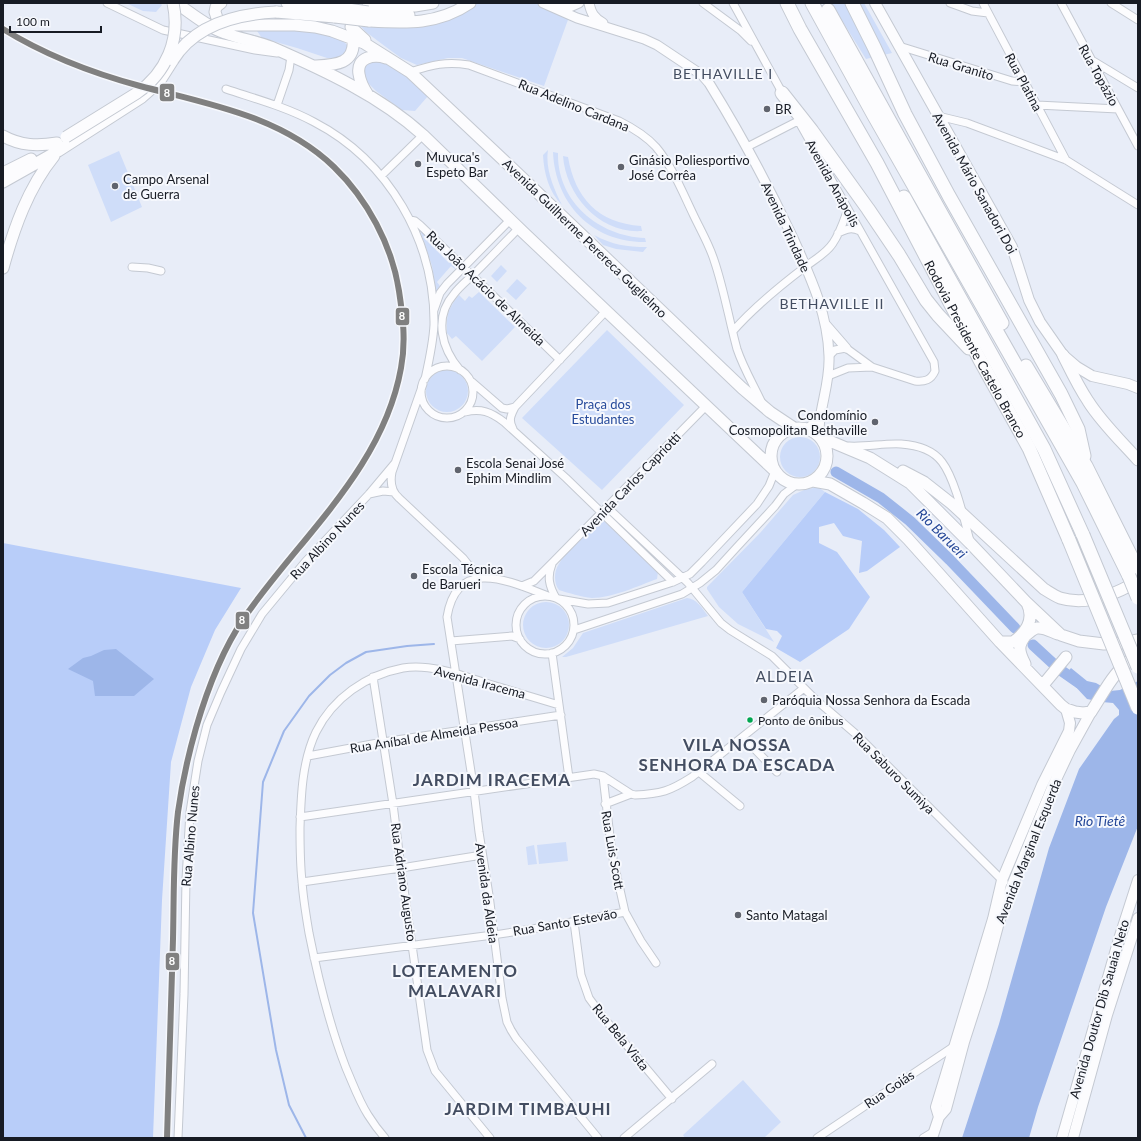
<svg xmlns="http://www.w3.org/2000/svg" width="1141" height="1141" font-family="Lato,sans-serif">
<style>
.green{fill:#cfddf9}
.forest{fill:#b8cdf9}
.water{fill:#9db6e9}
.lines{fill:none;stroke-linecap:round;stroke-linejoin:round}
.stream{stroke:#9db6e9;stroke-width:2}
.river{stroke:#9db6e9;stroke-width:11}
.minor-casing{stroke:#c4c9d2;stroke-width:9}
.tertiary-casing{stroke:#c4c9d2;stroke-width:11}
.secondary-casing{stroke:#c4c9d2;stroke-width:12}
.primary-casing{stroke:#c4c9d2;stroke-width:13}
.motorway-casing{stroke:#c4c9d2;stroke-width:15}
.minor{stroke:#fcfcfe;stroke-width:7}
.tertiary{stroke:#fcfcfe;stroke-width:9}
.secondary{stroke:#fcfcfe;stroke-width:10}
.primary{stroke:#fcfcfe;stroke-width:11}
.motorway{stroke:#fcfcfe;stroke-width:13}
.primary-bridge-casing{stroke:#c4c9d2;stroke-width:13;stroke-linecap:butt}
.motorway-bridge-casing{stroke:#c4c9d2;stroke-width:15;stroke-linecap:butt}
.primary-bridge{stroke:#fcfcfe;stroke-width:11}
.motorway-bridge{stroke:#fcfcfe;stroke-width:13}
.rail-1-casing{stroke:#f6f8fd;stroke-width:9}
.rail-1{stroke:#808080;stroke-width:6}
.poi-dot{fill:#60646e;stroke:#f6f8fd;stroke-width:1.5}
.bus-dot{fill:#00a651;stroke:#f6f8fd;stroke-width:1.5}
.labels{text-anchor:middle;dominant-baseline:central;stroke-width:4;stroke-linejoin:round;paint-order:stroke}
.bus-label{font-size:12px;fill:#171b24;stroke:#f6f8fd;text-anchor:start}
.street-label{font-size:13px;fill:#171b24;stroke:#f6f8fd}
.poi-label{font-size:13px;fill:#171b24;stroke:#f6f8fd;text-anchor:start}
.park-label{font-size:13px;fill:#274b9b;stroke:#f6f8fd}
.neighbourhood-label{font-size:14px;letter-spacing:1px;fill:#434d61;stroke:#f6f8fd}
.water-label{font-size:14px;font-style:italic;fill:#254798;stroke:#f6f8fd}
.quarter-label{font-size:15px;letter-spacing:1px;fill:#434d61;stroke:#f6f8fd}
.district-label{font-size:17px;font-weight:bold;letter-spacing:1px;fill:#434d61;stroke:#f6f8fd}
.line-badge{stroke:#f6f8fd;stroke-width:1.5}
.badge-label{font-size:11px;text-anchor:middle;font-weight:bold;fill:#fff}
</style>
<rect width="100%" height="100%" fill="#e8edf8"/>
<path class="green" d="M126,3H160L162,5L156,12L143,11Z
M477,3H537L569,17L544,86L462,58H448L417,65L401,58L386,47L366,32L357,22L401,24L464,9Z
M831,3H864L892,53L866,59Z
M296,30C309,31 344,35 349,48L344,55L337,58H327L297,48L262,38L257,31Z
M368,61L383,62L405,75L428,96L415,111L402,110L376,91L365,80L362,69Z
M548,150C545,169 554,189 562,205C549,192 544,174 543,155Z
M119,151L142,207L111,222L88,165Z
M553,152L558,153C557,201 598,236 645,238L646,242C593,243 555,204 553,152Z
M563,156L568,157C575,198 598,223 641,226L642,231C600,234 566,196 563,156Z
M419,227L426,234L423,237L449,263L454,260L457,265L455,269L451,266L437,282L440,286L436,293L432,266Z
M594,235C613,245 626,247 647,247L643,252L616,249L603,245Z
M501,265L507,271L497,282L491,276Z
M517,279L527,288L516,300L506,291Z
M479,292L515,327L482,361L456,336L452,339L447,333C446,315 448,309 459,295L465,301L469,296L472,298Z
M607,330L684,405L602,490L522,418Z
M426 391a21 21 0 1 1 42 0a21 21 0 1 1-42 0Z
M780 457a20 20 0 1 1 40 0a20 20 0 1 1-40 0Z
M818,487L825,492L742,592L774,642L738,624L719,607L707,589V587L760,533L793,495L804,490Z
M599,521H604L658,572L657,579C638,586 612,598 592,598C581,597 569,593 559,590C555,585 554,577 556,570C562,554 587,533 599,521Z
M687,598C697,599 702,608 708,616L566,657H562L573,648L583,633Z
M523 625a23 23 0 1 1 46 0a23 23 0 1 1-46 0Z
M566,842L568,861L539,864L537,845Z
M534,845L537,864L528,865L526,847Z
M743,1080L781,1122L764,1138H685L683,1135Z"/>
<path class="forest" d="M825,492L858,509L884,530L900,547L867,571L859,573L862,541L843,536L834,523L819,527V543L837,552L870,597L849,629L800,662L776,648L782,636L777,631L766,629L742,592Z
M3,543L241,588L215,630L191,687L171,762L162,900L153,1138H3Z"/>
<path class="water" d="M116,649L154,679L134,696H95L93,681L68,669L83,658L91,656L104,650Z
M1071,668L1087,681L1096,683L1110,691L1120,690L1138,681V826L1106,907L1038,1107L1029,1138H962L999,1024L1049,848L1079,769L1114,719L1119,715V710L1113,703L1102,702L1087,699L1073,684L1063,678Z"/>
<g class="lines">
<path class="stream" d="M306,1138L289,1105L276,1050L253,913L263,782L284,731L309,696L330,675L346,663L366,652L407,646L434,644"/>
<path class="river" d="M836,472L881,498L910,521L950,560L1015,628
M1033,645L1059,669L1079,683"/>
<g class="minor-casing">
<path id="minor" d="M107,3L163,30L255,50L277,53
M703,3L741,31L751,41
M733,3L784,96
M950,3L972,11L988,13
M983,3L1066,160
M1061,3L1138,146
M1111,3L1138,20
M899,46L1012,81L1025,82
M1090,59L1138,88
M410,72C432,65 446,61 469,65L619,121C633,128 646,136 656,147C672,166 682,191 693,214C700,229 709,244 714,260C724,289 729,320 737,349C743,367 753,384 761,401
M226,89C256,99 286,107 314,122C389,161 435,241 434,325C433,344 429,361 425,379
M277,105L289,70L291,56
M1037,105L1118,109
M938,116L967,123L1066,160L1138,205
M799,122L934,362L935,371C931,380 925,382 915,381L872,367L846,348L835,350L829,356
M747,147L798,121
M381,176L423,135
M410,220L415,221L420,225L560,360
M838,233C847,229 851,227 860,231
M132,267L148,268L161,271
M434,310L440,293L447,284L510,220
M733,331C754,307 780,286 805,267C815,259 826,254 833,243C840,233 844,220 848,209
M421 392a26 26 0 1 1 52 0a26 26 0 1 1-52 0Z
M460,370C442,349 433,318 454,294C460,286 468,280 476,272C490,258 504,243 519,228
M828,376L848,368L872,367
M472,382L502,408L507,409L515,407
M423,384L392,472C390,482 391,491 399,498L463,558L474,572L477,578
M465,412C481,408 491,412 504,422L566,478L673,582
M513,429C508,420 511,415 515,407L606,311
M849,446C867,447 884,443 901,444C916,445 933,450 942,462C955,479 964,519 970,541
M369,494L383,491L394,492
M607,507L688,583L721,623L730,630L772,656L815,699L857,735L1004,882
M552,564C547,577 549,586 556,598
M522,586L534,581L553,562L706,406
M516 625a29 29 0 1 1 58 0a29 29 0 1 1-58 0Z
M548,596C509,581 457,556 447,617L474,791L479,832L489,895L502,998L507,1022L511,1030L516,1038L598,1138
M559,599L588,604L608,603L673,582L690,574L702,562L757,504L769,486L775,471
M574,630L682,594L700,583L716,570L737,547L775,506L784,494L796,485
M451,641L512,636L520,639
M552,653L569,778
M373,677L393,804L401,868L427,1050L435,1071L490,1138
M743,737L777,772
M308,756L383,742L561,715
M699,772L740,806
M603,776L612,854L625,912L641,941L656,963
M605,804L631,794
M300,817L594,774L603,776L631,794L635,795C661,794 670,791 692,777L804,688
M302,882L401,868L482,855
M574,922L581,975L589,998L603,1017L672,1099
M314,958C374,950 433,943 493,935C537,929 581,920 625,912
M178,1138L184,994L186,879L190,812L198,761L207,725L221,692L241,649L262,614L305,562L369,494L395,463
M385,1138C379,1131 373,1123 368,1115C359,1101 353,1084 346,1068C329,1024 318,978 309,933C306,915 303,898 302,881C300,863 300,845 300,828C301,796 302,761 316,732C333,698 366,675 403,668C430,663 464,676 489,684C512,691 536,698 559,705
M624,1138L712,1064
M817,1138L956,1045
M923,1138L933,1132"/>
</g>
<g class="tertiary-casing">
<path id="tertiary" d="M543,3L577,18L644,39L657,45L702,75L709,83C740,133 768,185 793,238C810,276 828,314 829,356C830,378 823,398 820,419C819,425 819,431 820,437
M589,3C591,13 594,18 603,23
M557,7H570L579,3
M826,325L846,348
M807,429L819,420"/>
</g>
<g class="secondary-casing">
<path id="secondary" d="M875,3L1012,247L1029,300L1040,322L1063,355L1077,367L1092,376L1128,384L1138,388
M939,1117L936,1107L993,919L1002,880L1042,785L1069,731L1070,723L1066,709
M932,1138L939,1117L946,1109L964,1042L982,986L999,922L1011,888L1052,788L1070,750L1091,712
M1062,1138L1119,939L1138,880
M1073,1138L1107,1015L1138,918"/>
</g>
<g class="primary-casing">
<path id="primary" d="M176,3C191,13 207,27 225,33C240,39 256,41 271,47C324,70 380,96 423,135L524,233L773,469
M221,3L216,7L215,12L217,18L221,23L236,25H295L315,27L332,31L364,43L410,72L515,171L742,388L770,412L794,428
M287,3L334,7
M368,3L415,6L433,3
M276,12L335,17
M368,12L409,15
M369,21C406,23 438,25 470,3
M351,27L365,40
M314,66C334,65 356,65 353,38
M368,95C364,89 360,82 359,74C356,57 374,54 386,58
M3,136C21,146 38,146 57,143
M3,173L31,159
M3,182L58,151L142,97L159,82L173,60
M3,268C14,228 28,188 54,156
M1063,355C1071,371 1078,386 1088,401C1101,422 1121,441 1138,460
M771 456a28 28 0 1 1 56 0a28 28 0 1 1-56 0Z
M820,437L870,458L910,483L970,543L1026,602L1061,635L1079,641L1104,644L1122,643L1138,640
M903,471L924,482L952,504L1044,589C1049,592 1055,596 1060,598C1086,606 1116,594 1138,581
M813,481L830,484L863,503L887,518L908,539L1000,642L1061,705L1066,709L1075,712L1083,713L1091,712C1106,689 1114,670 1138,654
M1000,642H1013C1027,632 1035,619 1027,603
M1025,664C1019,652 1017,646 1026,635C1029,633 1033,629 1037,628C1044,627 1052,632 1058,634
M1043,685L1066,657"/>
</g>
<g class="motorway-casing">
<g id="motorway">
<path id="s1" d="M787,3L800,29L877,163L980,360L1029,448L1069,540"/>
<path d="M812,3L873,114L1083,483L1129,576"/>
<path d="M852,3L874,47L905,114L949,196L1061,394L1078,429L1084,456"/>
<path d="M828,10L1002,323"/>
<path d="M782,93L812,131L868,209L899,255L926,300L938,315L969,348"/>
<path d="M904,197L1044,449L1083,535"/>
<path d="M1026,366L1086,466L1138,570"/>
</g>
</g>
<use href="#minor" class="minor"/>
<use href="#tertiary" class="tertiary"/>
<use href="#secondary" class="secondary"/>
<use href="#primary" class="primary"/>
<use href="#motorway" class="motorway"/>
<g class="primary-bridge-casing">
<path id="primary-bridge" d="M334,7L368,12
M335,17L369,21
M173,60C195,24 237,14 276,12
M66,137L137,93C166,73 181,39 173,3"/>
</g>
<g class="motorway-bridge-casing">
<path id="motorway-bridge" d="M1083,535L1138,667
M1069,540L1138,708
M1129,576L1138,598"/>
</g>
<use href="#primary-bridge" class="primary-bridge"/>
<use href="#motorway-bridge" class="motorway-bridge"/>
<g class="rail-1-casing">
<path id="rail-1" d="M3,29C45,55 92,73 140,86C208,104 281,116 334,167C367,199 392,245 399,291C403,317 406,342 401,368C383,469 299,538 244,618C221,652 207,690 196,728C188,756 182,783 178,812C173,854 174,897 173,939C171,1006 169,1072 167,1138"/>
</g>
<use href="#rail-1" class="rail-1"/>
</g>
<g class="poi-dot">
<circle cx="767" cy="109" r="4"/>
<circle cx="418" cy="164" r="4"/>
<circle cx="621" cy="167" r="4"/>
<circle cx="115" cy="186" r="4"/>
<circle cx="875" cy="422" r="4"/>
<circle cx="458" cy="470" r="4"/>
<circle cx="414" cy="576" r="4"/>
<circle cx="764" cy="700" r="4"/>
<circle cx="738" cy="915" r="4"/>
</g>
<circle class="bus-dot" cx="750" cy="720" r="3.5"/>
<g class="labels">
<g class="bus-label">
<text x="758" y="720">Ponto de ônibus</text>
</g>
<g class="street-label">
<text transform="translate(961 66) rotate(17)">Rua Granito</text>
<text transform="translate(1099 75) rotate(61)">Rua Topázio</text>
<text transform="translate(1024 82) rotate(62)">Rua Platina</text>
<text transform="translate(574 105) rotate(22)">Rua Adelino Cardana</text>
<text transform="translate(833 183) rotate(61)">Avenida Anápolis</text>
<text transform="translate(975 183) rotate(61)">Avenida Mário Sanadori Doi</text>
<text transform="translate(786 227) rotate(65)">Avenida Trindade</text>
<text transform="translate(585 238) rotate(44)">Avenida Guilherme Perereca Guglielmo</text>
<text transform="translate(486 288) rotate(44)">Rua João Acácio de Almeida</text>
<text stroke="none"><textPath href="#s1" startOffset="394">Rodovia Presidente Castelo Branco</textPath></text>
<text transform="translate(630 484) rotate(-46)">Avenida Carlos Capriotti</text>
<text transform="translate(327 540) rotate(-47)">Rua Albino Nunes</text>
<text transform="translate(480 682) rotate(15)">Avenida Iracema</text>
<text transform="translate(434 735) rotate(-9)">Rua Aníbal de Almeida Pessoa</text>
<text transform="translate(894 773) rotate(45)">Rua Saburo Sumiya</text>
<text transform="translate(190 836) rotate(-85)">Rua Albino Nunes</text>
<text transform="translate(613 850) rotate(80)">Rua Luis Scott</text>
<text transform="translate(1028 851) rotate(-68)">Avenida Marginal Esquerda</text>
<text transform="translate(404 882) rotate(82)">Rua Adriano Augusto</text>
<text transform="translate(487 893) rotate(82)">Avenida da Aldeia</text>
<text transform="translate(565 922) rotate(-10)">Rua Santo Estevão</text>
<text transform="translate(1099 1009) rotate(-74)">Avenida Doutor Dib Sauaia Neto</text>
<text transform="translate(621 1037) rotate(51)">Rua Bela Vista</text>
<text transform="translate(889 1089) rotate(-34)">Rua Goiás</text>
</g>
<g class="poi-label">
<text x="775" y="109">BR</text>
<text x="426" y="157">Muvuca's<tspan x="426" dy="15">Espeto Bar</tspan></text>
<text x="629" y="160">Ginásio Poliesportivo<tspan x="629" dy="15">José Corrêa</tspan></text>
<text x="123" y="179">Campo Arsenal<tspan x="123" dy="15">de Guerra</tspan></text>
<text x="867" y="415" text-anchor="end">Condomínio<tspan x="867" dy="15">Cosmopolitan Bethaville</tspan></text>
<text x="466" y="463">Escola Senai José<tspan x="466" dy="15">Ephim Mindlim</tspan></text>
<text x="422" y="569">Escola Técnica<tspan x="422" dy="15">de Barueri</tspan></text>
<text x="772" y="700">Paróquia Nossa Senhora da Escada</text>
<text x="746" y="915">Santo Matagal</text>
</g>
<g class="park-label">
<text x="603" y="404">Praça dos<tspan x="603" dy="15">Estudantes</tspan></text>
</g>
<g class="neighbourhood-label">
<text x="723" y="73">BETHAVILLE I</text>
<text x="832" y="303">BETHAVILLE II</text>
</g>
<g class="water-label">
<text transform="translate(942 533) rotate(45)">Rio Barueri</text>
<text x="1100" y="820">Rio Tietê</text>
</g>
<g class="quarter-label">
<text x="785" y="676">ALDEIA</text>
</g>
<g class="district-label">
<text x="737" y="744">VILA NOSSA<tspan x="737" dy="20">SENHORA DA ESCADA</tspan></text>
<text x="492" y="779">JARDIM IRACEMA</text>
<text x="455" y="970">LOTEAMENTO<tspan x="455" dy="20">MALAVARI</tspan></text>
<text x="528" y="1108">JARDIM TIMBAUHI</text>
</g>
</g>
<g class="line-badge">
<rect x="159" y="83" width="16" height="19" rx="4" fill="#808080"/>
<rect x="395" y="307" width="15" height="19" rx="4" fill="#808080"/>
<rect x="235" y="611" width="15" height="19" rx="4" fill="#808080"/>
<rect x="165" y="952" width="15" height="19" rx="4" fill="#808080"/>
</g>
<g class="badge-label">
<text x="167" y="97">8</text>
<text x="402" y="320">8</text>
<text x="242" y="624">8</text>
<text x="172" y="965">8</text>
</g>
<rect width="1141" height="1141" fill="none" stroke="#171b24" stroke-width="8"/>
<path d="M10 26v6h91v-6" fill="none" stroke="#171b24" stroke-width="2"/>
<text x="16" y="26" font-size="12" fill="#171b24" stroke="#f6f8fd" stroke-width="3" paint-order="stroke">100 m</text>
</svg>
